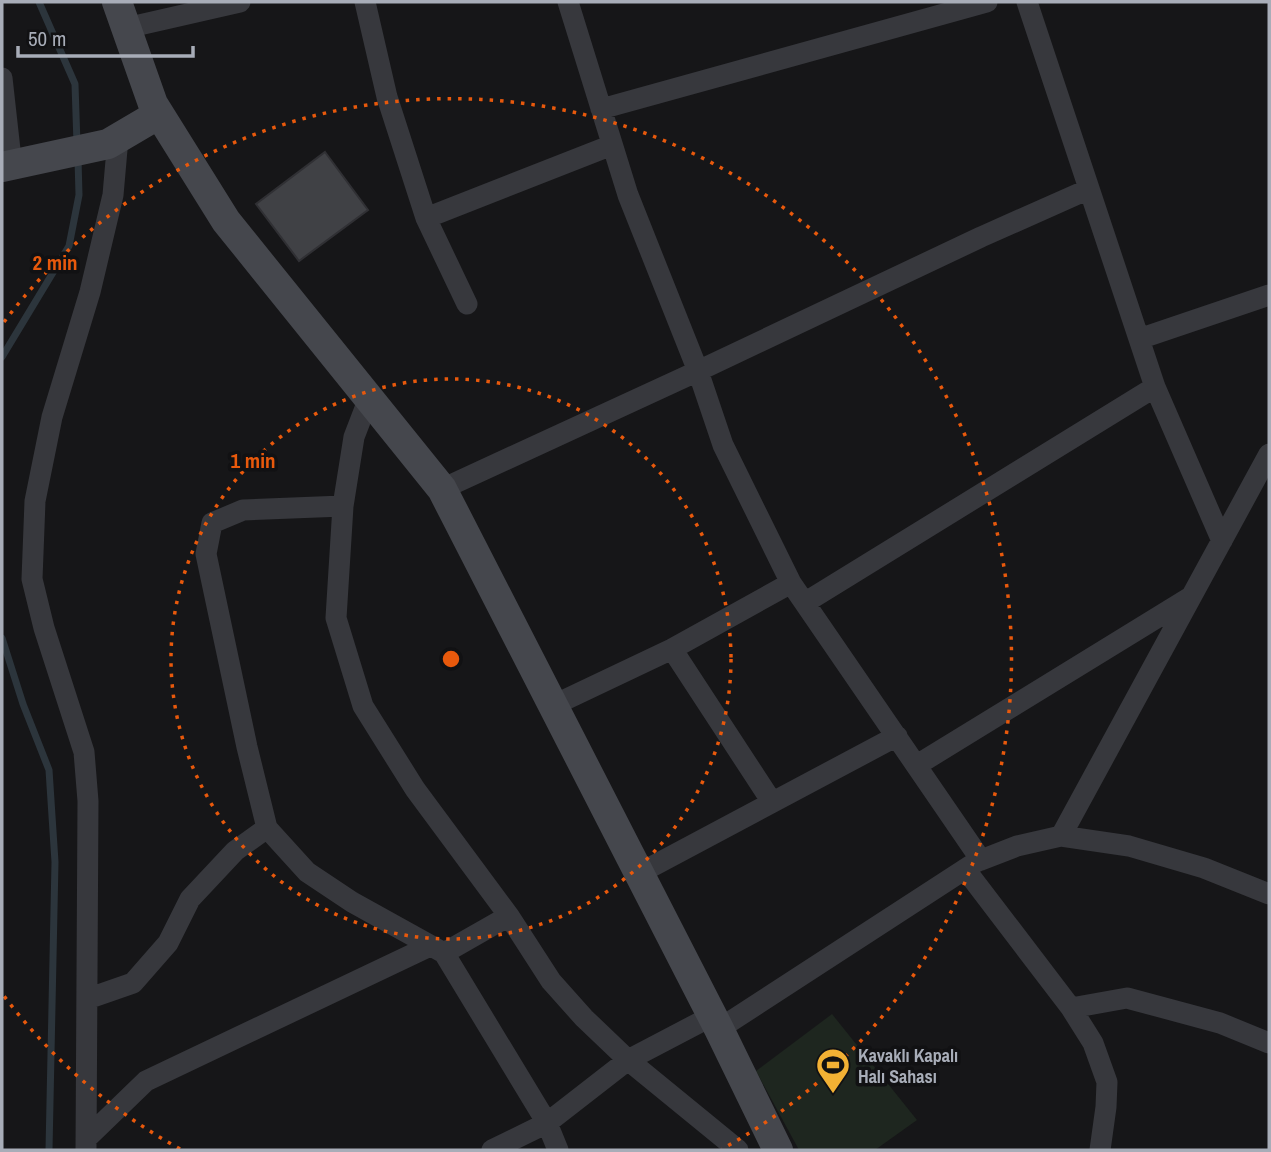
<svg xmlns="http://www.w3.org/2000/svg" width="1271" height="1152" font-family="'Archivo Narrow',sans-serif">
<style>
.green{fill:#1e261f}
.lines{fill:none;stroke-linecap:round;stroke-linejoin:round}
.stream{stroke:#2c353c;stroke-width:7}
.building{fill:#404145;stroke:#303034;stroke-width:2}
.street{stroke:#37383d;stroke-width:21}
.secondary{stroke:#45474d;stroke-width:30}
.ring{fill:none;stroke:#e8590c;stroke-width:3.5;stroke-dasharray:3.5 7}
.labels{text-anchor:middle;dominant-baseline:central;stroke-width:7;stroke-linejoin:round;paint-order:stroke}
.poi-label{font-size:18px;font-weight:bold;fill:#a8adb8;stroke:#111113;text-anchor:start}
.centre{fill:#e8590c;stroke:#111113;stroke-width:3.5}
.ring-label{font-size:21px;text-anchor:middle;font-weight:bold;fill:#e8590c;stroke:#111113;stroke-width:7;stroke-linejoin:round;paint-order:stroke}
</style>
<rect width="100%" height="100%" fill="#161618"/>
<path class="green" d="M832,1014L917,1120L875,1150H799L756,1071Z"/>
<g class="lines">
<path class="stream" d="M39,2L75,84L77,144
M2,357L69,246L79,195L78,159
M2,638L23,704L49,770L55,862L49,1150"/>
</g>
<path class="building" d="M325,152L368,210L299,261L256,204Z"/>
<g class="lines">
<path class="street" d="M365,2L387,97L426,218L467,304
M568,2L628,195L698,371L723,445L791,583L981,860
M1027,2L1155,387L1222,541
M126,28L240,2
M2,78L10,150
M601,109L987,2
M426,218L612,145
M1139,339L1269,295
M369,398L354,437L343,506L336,618L363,706L415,789L509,916L551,981L584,1018L628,1060L738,1150
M442,489L698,371L981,237L1089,189
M343,506L243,510L212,523L206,554L247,747L267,828L307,872L352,902L444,953L547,1123L558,1150
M806,602L1155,387
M672,649L772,802
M552,706L672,649L791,583
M917,765L1189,598
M1061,836L1129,846L1204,868L1269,894
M965,869L1071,1008L1093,1043L1107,1082L1106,1107L1100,1150
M638,874L897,736
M444,953L509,916
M87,999L133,983L168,943L190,899L235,851L267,828
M1071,1008L1127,998L1220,1023L1269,1043
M719,1029L976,862L1017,846L1061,836L1269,454
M86,1139L146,1081L430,946
M86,1150L88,801L84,752L44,628L32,579L35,501L52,417L90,292L113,195L118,138
M492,1150L547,1123L628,1060L712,1016"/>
<path class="secondary" d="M117,2L153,104L226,221L442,489L719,1029L778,1150
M2,167L108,144L159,114"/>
</g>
<g class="ring">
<circle cx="451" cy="659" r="280"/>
<path d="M180 1149A560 560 0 0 1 4 996M4 322A560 560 0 1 1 722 1149"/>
</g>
<defs>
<g id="stadium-pin" transform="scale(1.75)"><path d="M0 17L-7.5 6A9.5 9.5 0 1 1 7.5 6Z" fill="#f2b134" stroke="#111113"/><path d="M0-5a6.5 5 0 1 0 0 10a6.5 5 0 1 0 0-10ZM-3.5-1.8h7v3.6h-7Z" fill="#111"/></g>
</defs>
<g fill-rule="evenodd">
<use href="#stadium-pin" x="833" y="1065"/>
</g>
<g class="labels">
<g class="poi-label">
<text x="858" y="1055">Kavaklı Kapalı<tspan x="858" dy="21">Halı Sahası</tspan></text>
</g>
</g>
<circle cx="451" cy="659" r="10" class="centre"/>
<g class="ring-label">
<text x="55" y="270">2 min</text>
<text x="253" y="468">1 min</text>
</g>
<rect width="1271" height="1152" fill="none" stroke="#a8adb8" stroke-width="7"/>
<path d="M18 46v10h175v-10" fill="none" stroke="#a8adb8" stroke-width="3.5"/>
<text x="28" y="46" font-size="21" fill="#a8adb8" stroke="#111113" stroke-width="5" paint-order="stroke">50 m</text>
</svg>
